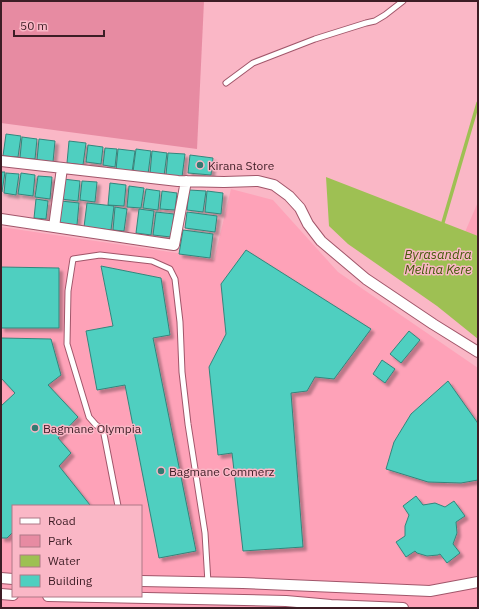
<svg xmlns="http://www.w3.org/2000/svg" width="479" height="609" font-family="'IBM Plex Sans',sans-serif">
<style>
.built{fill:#fea2b8;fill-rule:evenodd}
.green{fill:#e78ba2}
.water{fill:#9ec053}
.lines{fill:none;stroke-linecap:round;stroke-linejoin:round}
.stream{stroke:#9ec053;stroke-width:3.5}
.building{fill:#4fcfc0;stroke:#33867c;filter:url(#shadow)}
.service-casing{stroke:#a1566a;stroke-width:7}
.minor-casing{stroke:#a1566a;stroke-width:12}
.service{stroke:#fff;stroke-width:5}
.minor{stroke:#fff;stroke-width:10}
.poi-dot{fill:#337a71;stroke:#fab7c6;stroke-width:1.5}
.labels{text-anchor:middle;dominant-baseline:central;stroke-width:3;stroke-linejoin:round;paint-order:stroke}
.poi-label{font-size:12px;fill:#3d1d25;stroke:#fab7c6;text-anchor:start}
.water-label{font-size:13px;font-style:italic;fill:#465b0a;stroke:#fab7c6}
</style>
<defs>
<filter id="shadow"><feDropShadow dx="3.5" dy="3.5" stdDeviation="1" flood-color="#0004"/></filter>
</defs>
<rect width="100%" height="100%" fill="#fab7c6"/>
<path class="built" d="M231,189L273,200L338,272L478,368V608H1V227L177,253L214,260ZM13,506H141V596H13Z
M478,202V236L465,232Z"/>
<path class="green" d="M1,1H204L197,149L1,123Z"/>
<path class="water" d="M326,177L478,236V339L437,306L348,244L329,226Z"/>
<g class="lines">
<path class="stream" d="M442,226L478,103"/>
</g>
<path class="building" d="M6,134L21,136L18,157L3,156Z
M22,137L37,139L35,159L20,158Z
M39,139L55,141L53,162L37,160Z
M69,141L86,143L83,165L67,163Z
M88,145L103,147L101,164L86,162Z
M105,148L117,149L115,167L103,165Z
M118,149L135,151L132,172L116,170Z
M136,149L151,151L148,174L133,172Z
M152,151L167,153L164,176L150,174Z
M168,153L185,154L182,177L166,175Z
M190,155L213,158L211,175L188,173Z
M1,172H5L2,192H1Z
M6,173L19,174L16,195L4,193Z
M21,173L35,175L33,196L18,194Z
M38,176L52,177L50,199L35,197Z
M63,179L80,181L78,201L61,199Z
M82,181L97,182L95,202L80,200Z
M110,183L126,185L124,206L108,205Z
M129,186L144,188L141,208L127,207Z
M146,189L160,191L158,210L143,208Z
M189,190L206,191L203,212L187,210Z
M162,191L177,193L175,210L160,209Z
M207,191L223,193L221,214L205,212Z
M36,199L48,201L46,219L34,218Z
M61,201L79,203L77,225L58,223Z
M87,203L114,206L111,230L84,227Z
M115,207L127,209L124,231L113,230Z
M139,209L154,211L151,235L136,233Z
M156,212L174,214L171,237L153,235Z
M187,212L217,216L215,232L185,228Z
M183,230L213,234L210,258L179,254Z
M246,250L371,329L334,379L315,377L307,391L291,393L303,547L243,551L232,453L218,455L209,367L226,334L221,284Z
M101,266L161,278L170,335L153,338L196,551L159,558L125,385L97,390L86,331L113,326Z
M1,267L59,268V328H1Z
M409,331L420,340L401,363L390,354Z
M1,338L51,339L61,375L48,385L78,417L58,438L71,453L59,466L90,505L88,506H13V532L7,538H1V406L15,393L1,378Z
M382,360L395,369L385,383L373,374Z
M448,381L477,422L478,424V480L461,483L428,482L386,469L394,442L411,414Z
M416,496L423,505L435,503L445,507L454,501L465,516L456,522L457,533L453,544L460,553L447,563L440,554L438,555L427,556L417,553L415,551L406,557L396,542L405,536V526L409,515L403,506Z"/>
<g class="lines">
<g class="service-casing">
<path id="service" d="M226,83L253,63L315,39L366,23L375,21L385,15L403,1
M118,506L103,429L96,425L89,417L67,344L68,291L73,259L100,255L152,261L170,269L175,279L180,322L182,372L188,424L205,533L208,583"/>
</g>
<g class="minor-casing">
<path id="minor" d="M1,161L178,181L224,182L258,181L274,185L289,196L300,208L308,224L321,241L366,279L433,324L478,352
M1,219L174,245L186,181
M54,227L62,168
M1,578L13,579
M141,581L243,583L430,591L478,582
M1,594L13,595
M48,596L286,601L331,605L403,608"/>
</g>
<use href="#service" class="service"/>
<use href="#minor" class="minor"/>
</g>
<g class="poi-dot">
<circle cx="200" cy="165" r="4"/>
<circle cx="35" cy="428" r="4"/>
<circle cx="161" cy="471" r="4"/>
</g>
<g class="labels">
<g class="poi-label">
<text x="208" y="165">Kirana Store</text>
<text x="43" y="428">Bagmane Olympia</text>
<text x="169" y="471">Bagmane Commerz</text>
</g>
<g class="water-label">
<text x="438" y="254">Byrasandra<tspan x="438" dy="15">Melina Kere</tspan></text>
</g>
</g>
<rect width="479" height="609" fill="none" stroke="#3d1d25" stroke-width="4"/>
<rect x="12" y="505" width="130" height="92" fill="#fab7c6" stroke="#ae7986"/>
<rect x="20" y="518" width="20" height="6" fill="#ffffff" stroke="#ae7986"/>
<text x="48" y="525" font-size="12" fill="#3d1d25">Road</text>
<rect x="20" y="535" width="20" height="12" fill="#e78ba2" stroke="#ae7986"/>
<text x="48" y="545" font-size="12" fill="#3d1d25">Park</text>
<rect x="20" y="555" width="20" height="12" fill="#9ec053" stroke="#ae7986"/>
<text x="48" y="565" font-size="12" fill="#3d1d25">Water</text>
<rect x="20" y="575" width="20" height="12" fill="#4fcfc0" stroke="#ae7986"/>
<text x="48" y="585" font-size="12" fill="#3d1d25">Building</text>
<path d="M14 30v6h90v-6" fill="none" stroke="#3d1d25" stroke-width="2"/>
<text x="20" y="30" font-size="12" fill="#3d1d25" stroke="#fab7c6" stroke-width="3" paint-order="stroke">50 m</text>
</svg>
